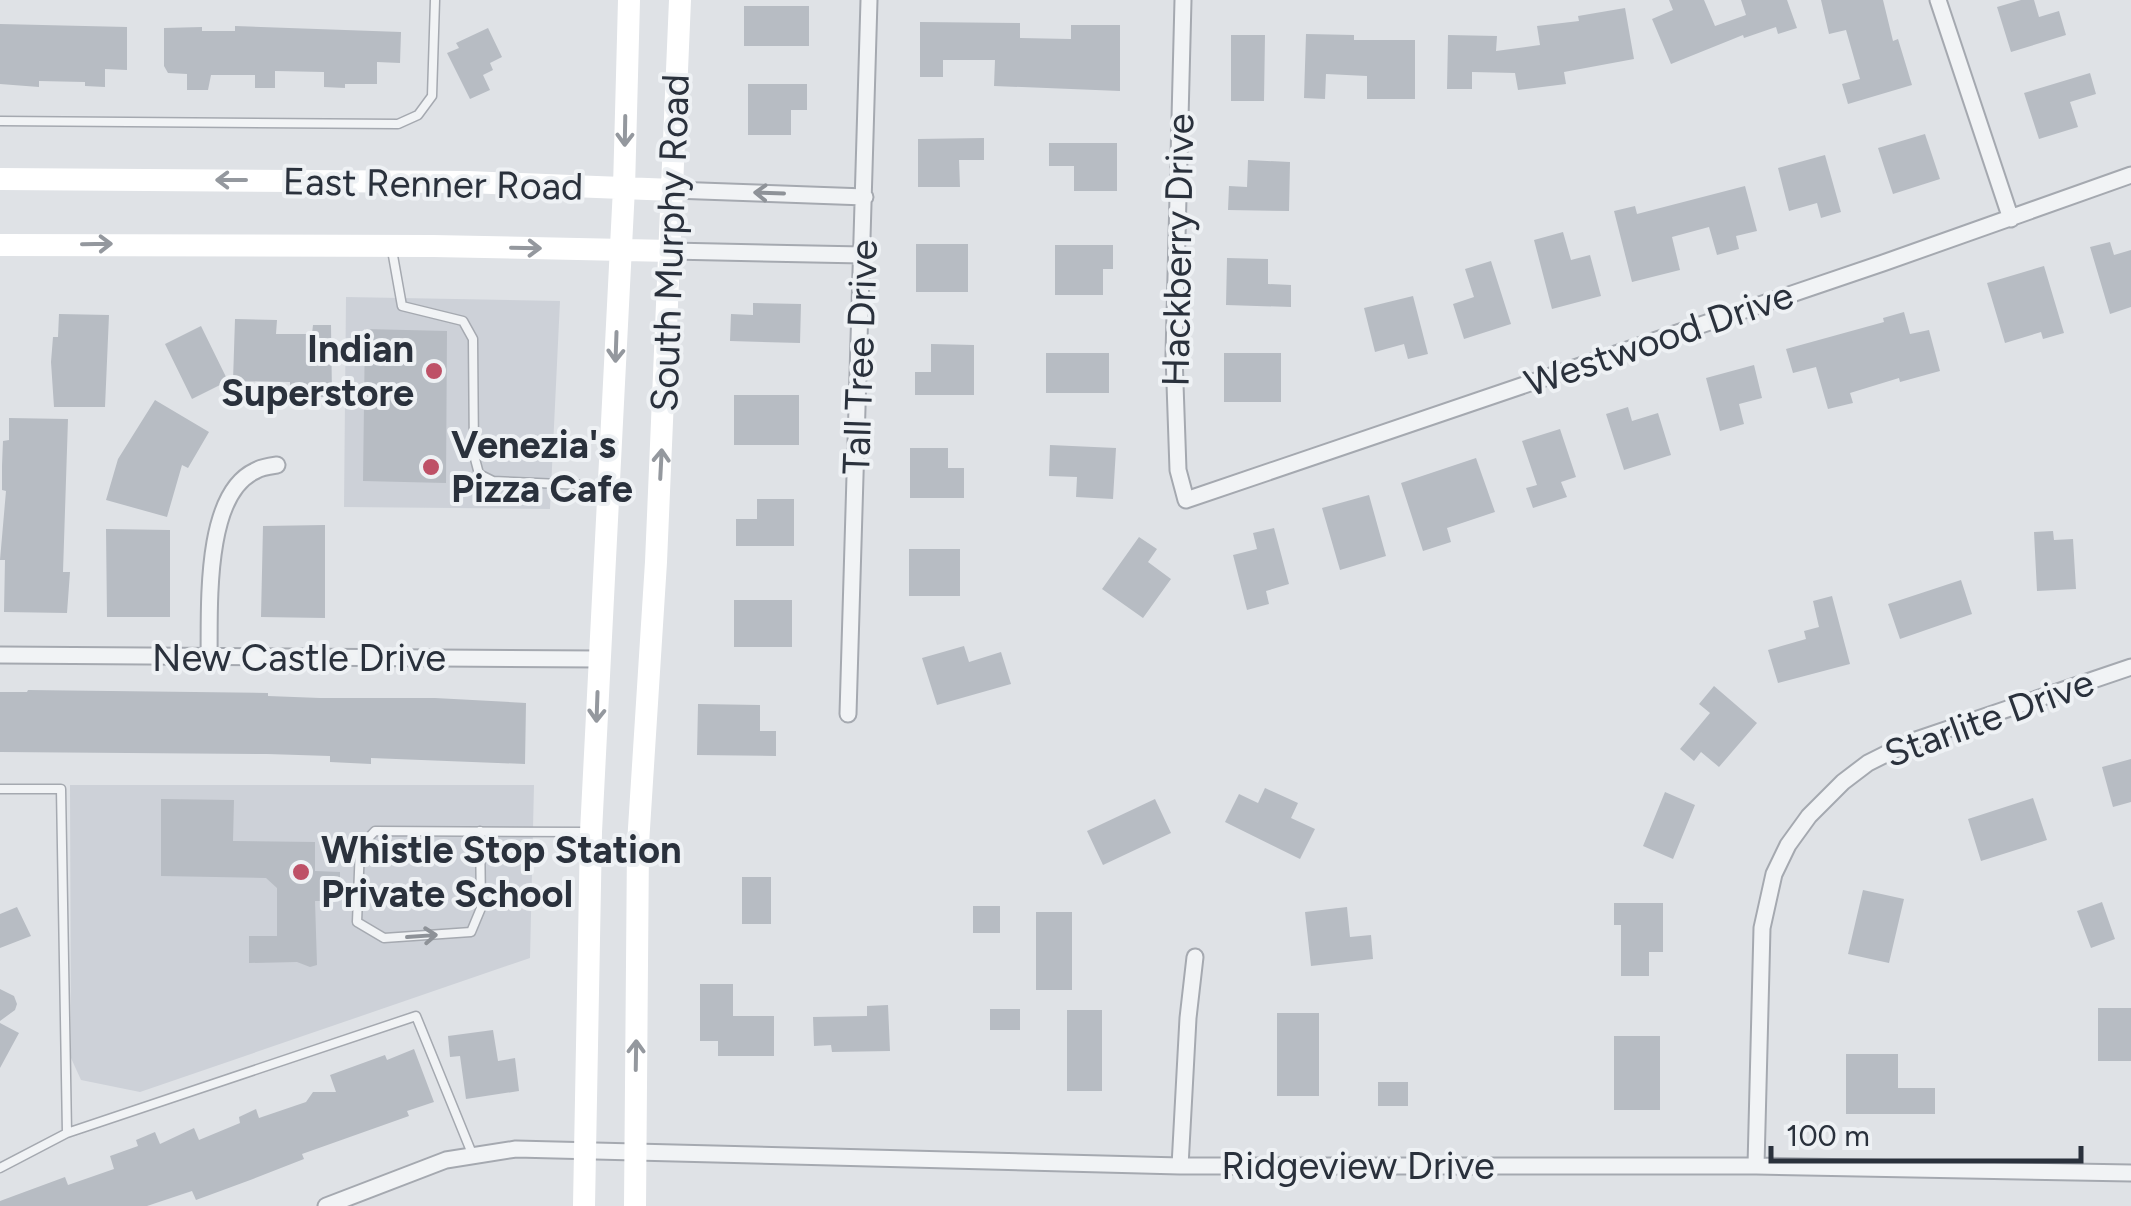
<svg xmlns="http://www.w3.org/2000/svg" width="2131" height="1206" font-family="Figtree,sans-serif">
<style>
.built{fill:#cdd1d8}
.building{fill:#b7bcc3}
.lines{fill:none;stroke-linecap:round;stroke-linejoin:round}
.service-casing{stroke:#a5a9b0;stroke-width:11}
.minor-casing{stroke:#a5a9b0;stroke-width:19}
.service{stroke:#f1f3f5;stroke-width:8}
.minor{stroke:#f1f3f5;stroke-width:15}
.secondary{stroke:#fff;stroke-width:22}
.oneway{stroke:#94989e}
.oneway2{stroke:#8e9298}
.poi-dot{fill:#be5167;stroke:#eef1f4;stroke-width:4}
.labels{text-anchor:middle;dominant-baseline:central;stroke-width:8;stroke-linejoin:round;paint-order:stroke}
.street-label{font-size:38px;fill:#2a313c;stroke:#eef1f4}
.poi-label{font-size:38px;font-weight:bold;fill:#2a313c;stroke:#eef1f4;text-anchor:start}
</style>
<rect width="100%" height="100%" fill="#dfe2e6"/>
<path class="built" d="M346,297L560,301L550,509L344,507Z
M70,785H534L530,958L140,1092L81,1080L71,1058Z"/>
<path class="building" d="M1669,0H1704L1715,26L1746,15L1741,0H1787L1797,28L1778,34L1776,27L1744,38L1743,35L1671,64L1652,19L1673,10Z
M1821,0H1883L1893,41L1898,39L1912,85L1848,104L1842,84L1860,79L1846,30L1829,34Z
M2021,0H2034L2039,17L2059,11L2066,35L2011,52L1997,7Z
M744,6H809V46H744Z
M1625,8L1634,59L1564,72L1566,84L1518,90L1515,73L1472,72V89H1447L1448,35L1497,36L1496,51L1540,45L1537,26L1579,21L1578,16Z
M920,22L1020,23V38L1071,39V25H1120V91L994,86L995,60H943V77H920Z
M0,24L127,27V70L105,69V87L85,86V82L39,81V87L0,84Z
M235,26L401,32L400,63L377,62V84H345V88L324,87V72L275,71V88H255V75H211L208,90H187V74L168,73L164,66V28L202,27V31H235Z
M488,28L502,57L490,63L493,70L483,75L490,90L470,99L447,53L459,48L456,43Z
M1306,34L1354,35V40H1415V99H1367V76L1326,74L1325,99L1304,98Z
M1231,35H1265L1264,101H1231Z
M2090,73L2096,94L2070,102L2078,127L2039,139L2024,93Z
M748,84H807V110H791V135H748Z
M1925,134L1940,179L1893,194L1878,148Z
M984,138V160H959L960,187H918V139Z
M1049,143H1117V191H1074V166H1049Z
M1825,155L1841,212L1821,218L1817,203L1789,211L1778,168Z
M1248,160L1290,162L1289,211L1228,210L1229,186L1247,187Z
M1745,186L1757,231L1736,236L1739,249L1717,255L1709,227L1672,237L1680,270L1632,282L1614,211L1635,206L1637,214Z
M1563,232L1571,260L1590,255L1601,296L1552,309L1534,240Z
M2110,242L2114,255L2131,250V307L2110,314L2090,247Z
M916,244H968V292H916Z
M1055,245H1113V269H1103V295H1055Z
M1227,258L1268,259V284L1291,285V307L1226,305Z
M1491,261L1511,324L1464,339L1453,304L1474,297L1465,269Z
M2044,266L2064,333L2043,339L2041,332L2005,343L1987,283Z
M1413,296L1428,354L1408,359L1404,344L1375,352L1364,308Z
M753,303L801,304L800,343L730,341L731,314L753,315Z
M1904,312L1910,334L1929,330L1940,371L1900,382L1899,378L1850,393L1853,403L1828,409L1816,367L1793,373L1786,349L1884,322L1883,318Z
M59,314L109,315L105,407H54L51,362L53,337H58Z
M235,319L277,320L276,334H312L313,325H331L332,397H290V382L233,381Z
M201,326L228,381L192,399L165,344Z
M365,329L447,331L446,483L363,481Z
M931,344L974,345V395H915V372H931Z
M1046,353H1109V393H1046Z
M1224,353H1281V402H1224Z
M1754,365L1762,398L1739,404L1744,424L1720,431L1706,378Z
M734,395H799V445H734Z
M155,400L209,432L188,468L182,465L167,517L106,500L118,459Z
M1628,407L1632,421L1658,413L1671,455L1624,470L1606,414Z
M9,418L68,419L63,572H70L67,613L4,612L5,560H0L6,491L2,490V466L3,441L9,440Z
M1560,429L1576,477L1561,482L1567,497L1533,508L1526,488L1537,485L1522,441Z
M1050,445L1116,448L1113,499L1076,497L1077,477L1049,476Z
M910,448H948V468H964V498H910Z
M1476,458L1495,512L1447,528L1451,542L1423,551L1401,483Z
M1369,495L1386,556L1340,570L1322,508Z
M757,499H794V546H736V519H757Z
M325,525V618L261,617L263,526Z
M1274,528L1289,584L1266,591L1269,604L1247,610L1233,555L1257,549L1253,533Z
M106,529L170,530V617H107Z
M2053,531L2054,540L2073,539L2076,589L2037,591L2034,532Z
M1139,537L1157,549L1148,562L1171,579L1143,618L1102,589Z
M909,549H960V596H909Z
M1961,580L1972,614L1900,639L1888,604Z
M1832,596L1850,664L1778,683L1768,650L1806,639L1804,631L1819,627L1813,601Z
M734,600H792V647H734Z
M964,646L969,662L1001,652L1011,684L937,705L922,658Z
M1714,686L1757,723L1719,767L1701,752L1694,761L1680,749L1710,713L1699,704Z
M28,690L268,693V696L320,698H435L526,703L525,764L371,758V764L330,762V756L267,754L0,752V692H27Z
M698,704L760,705V731H776V756L697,755Z
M2131,759V802L2113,807L2102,767Z
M1265,788L1298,803L1291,818L1315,829L1300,859L1225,822L1239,794L1258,803Z
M1665,792L1695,805L1673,859L1643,846Z
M2033,798L2047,840L1981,861L1968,819Z
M161,799L234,800L233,841L315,842V871L340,872V901H315L317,965L310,967L297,962L249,963V936H277V888L266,878L161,876Z
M1155,799L1171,833L1103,865L1087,831Z
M742,877H771V924H742Z
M1863,890L1904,899L1889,963L1848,954Z
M2102,902L2115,939L2091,948L2077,911Z
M1614,903H1663V952H1649V976H1621V925H1614Z
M973,906H1000V933H973Z
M17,907L31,936L0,948V914Z
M1347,907L1350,937L1371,935L1373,959L1311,966L1305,912Z
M1036,912H1072V990H1036Z
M700,984H733V1016H774V1056H718V1041H700Z
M0,989L14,996L17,1004L15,1010L0,1021Z
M888,1005L890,1051L832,1052L831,1045L814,1046L813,1017L867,1016V1006Z
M2098,1008H2131V1061H2098Z
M990,1009H1020V1030H990Z
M1067,1010H1102V1091H1067Z
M1277,1013H1319V1096H1277Z
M0,1023L19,1033L0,1068Z
M493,1030L498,1061L515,1058L519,1091L466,1099L460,1056L450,1057L448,1036Z
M1614,1036H1660V1110H1614Z
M414,1049L434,1102L407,1111L409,1116L302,1154L304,1159L253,1179L196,1200L192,1191L147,1206H0V1201L65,1177L68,1185L114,1169L110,1156L138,1146L136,1140L155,1132L160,1144L194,1128L199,1140L240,1123L239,1117L256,1109L259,1118L306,1102L313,1092H336L330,1075L385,1055L387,1060Z
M1846,1054H1898V1088H1935V1114H1846Z
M1378,1082H1408V1106H1378Z"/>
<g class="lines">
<g class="service-casing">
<path id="service" d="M0,121L398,124L418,115L432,96L435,0
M392,250L402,306L463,321L473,339L474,455L479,474L493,481L607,486
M0,789H61L67,1133L0,1168
M480,831L481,908L471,932L384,938L357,922L360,847L375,831L587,832
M67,1133L416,1016L473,1156"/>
</g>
<g class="minor-casing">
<path id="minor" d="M1183,0L1174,355L1178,470L1186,500L1883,263L2131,175
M1938,0L2011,219
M673,190L865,197
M671,251L863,255
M0,655L599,659
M209,659C210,611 203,495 255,471C261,467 270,466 277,465
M848,714L869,0
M1180,1166L1188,1018L1195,957
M1756,1166L1762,928L1774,874L1788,845L1809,816L1843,782L1868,763L1910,742L2131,667
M326,1206L446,1160L516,1149L1180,1166H1756L2131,1173"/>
</g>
<use href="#service" class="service"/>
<use href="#minor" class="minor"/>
<path class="secondary" d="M0,179L468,182L673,190
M0,245L433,246L671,251
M584,1206L591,832L624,188L629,0
M635,1206L638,844L656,562L680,0"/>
</g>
<defs><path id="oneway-shaft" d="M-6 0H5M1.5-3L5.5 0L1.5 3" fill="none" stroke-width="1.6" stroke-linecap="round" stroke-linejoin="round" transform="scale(2.5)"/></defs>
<g class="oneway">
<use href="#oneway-shaft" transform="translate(625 131) rotate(91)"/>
<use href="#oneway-shaft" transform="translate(231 180) rotate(-180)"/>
<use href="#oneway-shaft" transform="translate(97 244) rotate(-1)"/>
<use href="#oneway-shaft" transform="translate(526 248) rotate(1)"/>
<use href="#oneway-shaft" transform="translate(616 347) rotate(92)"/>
<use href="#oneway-shaft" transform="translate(661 464) rotate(-87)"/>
<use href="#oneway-shaft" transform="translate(597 707) rotate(92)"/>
<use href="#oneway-shaft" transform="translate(636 1055) rotate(-89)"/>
</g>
<g class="oneway2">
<use href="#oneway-shaft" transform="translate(769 193) rotate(-178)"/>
<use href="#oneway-shaft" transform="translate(422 936) rotate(-4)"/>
</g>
<g class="poi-dot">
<circle cx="434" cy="371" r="10"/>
<circle cx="431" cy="467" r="10"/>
<circle cx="301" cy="872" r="10"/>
</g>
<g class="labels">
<g class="street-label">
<text transform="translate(433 184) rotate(1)">East Renner Road</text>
<text transform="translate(670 243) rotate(-88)">South Murphy Road</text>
<text transform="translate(1178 250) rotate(-89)">Hackberry Drive</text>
<text transform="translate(1659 339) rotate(-19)">Westwood Drive</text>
<text transform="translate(860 357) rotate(-88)">Tall Tree Drive</text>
<text x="299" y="658">New Castle Drive</text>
<text transform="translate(1989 718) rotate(-20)">Starlite Drive</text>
<text x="1358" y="1166">Ridgeview Drive</text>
</g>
<g class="poi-label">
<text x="414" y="349" text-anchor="end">Indian<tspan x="414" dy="44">Superstore</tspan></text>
<text x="451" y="445">Venezia's<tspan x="451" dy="44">Pizza Cafe</tspan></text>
<text x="321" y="850">Whistle Stop Station<tspan x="321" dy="44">Private School</tspan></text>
</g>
</g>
<path d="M1771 1146v15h310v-15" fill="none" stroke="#2a313c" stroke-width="5"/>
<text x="1786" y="1146" font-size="30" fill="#2a313c" stroke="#eef1f4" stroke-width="8" paint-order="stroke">100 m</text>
</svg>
